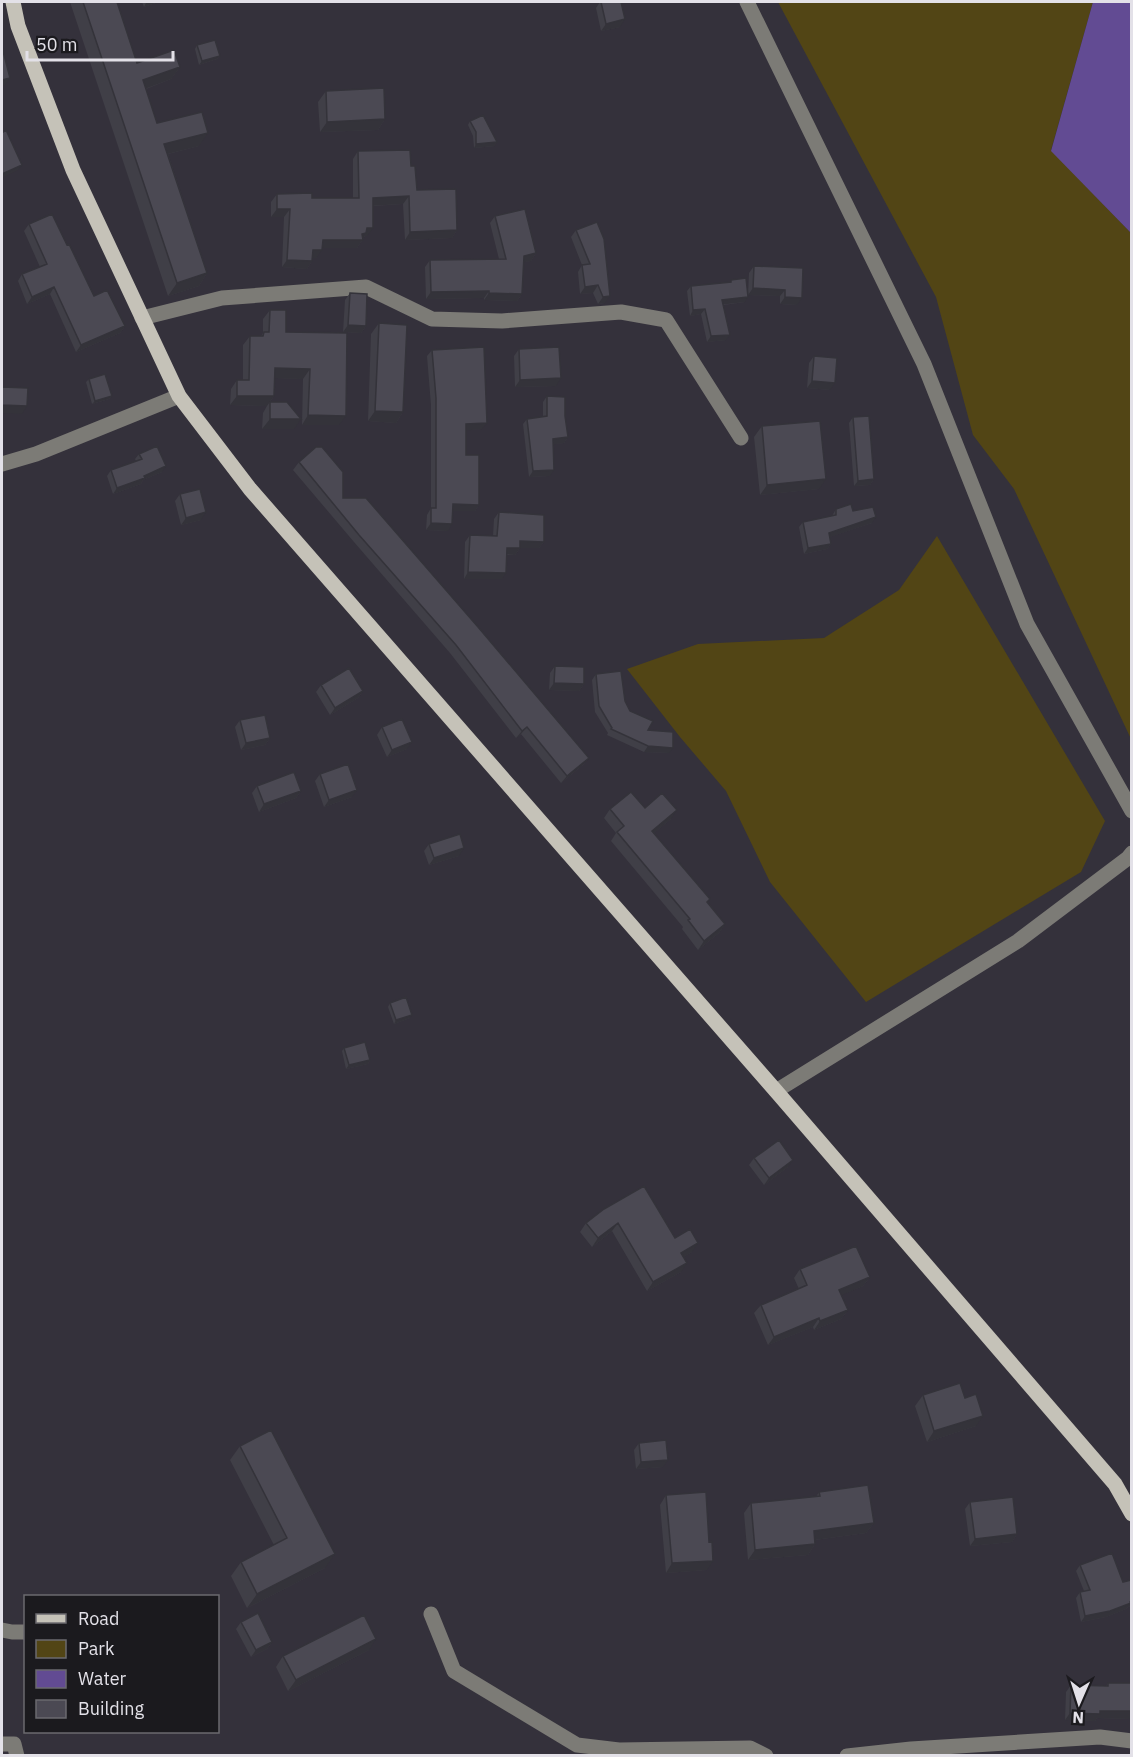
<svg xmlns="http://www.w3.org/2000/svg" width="1133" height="1757" font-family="'IBM Plex Sans',sans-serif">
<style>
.green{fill:#524515}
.water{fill:#624b93}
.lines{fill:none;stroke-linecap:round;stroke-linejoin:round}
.minor{stroke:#7c7b76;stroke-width:15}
.major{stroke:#c5c2b8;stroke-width:15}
.wall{fill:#403f47}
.shaded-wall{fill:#34333a}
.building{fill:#4b4953;stroke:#34333a;stroke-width:1.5}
</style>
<rect width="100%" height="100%" fill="#34313b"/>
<path class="green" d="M778,2H1093L1051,150L1131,233V739L1014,489L973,435L936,297Z
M937,536L1105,821L1081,872L866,1002L770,882L726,791L680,737L627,669L698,644L824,638L899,590Z"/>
<path class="water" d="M1093,2H1131V233L1051,151Z"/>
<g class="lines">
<path class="minor" d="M747,2L924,364L1027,624L1132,811
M142,318L222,298L366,287L432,319L502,321L621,312L666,320L741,438
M2,464L36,454L179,396
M776,1091L1018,941L1128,858L1132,853
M431,1614L454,1671L577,1745L619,1750L750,1748L766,1756
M2,1630L12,1632H26
M2,1744H14L17,1756
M847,1756L911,1749L1100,1737L1132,1741"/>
<path class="major" d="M13,2L18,26L73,170L179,396L250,489L776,1091L1115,1484L1132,1514"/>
</g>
<path class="wall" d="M70,2H117L137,63L180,67L171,79L146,89L157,123L199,146L168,154L207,273L199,286L168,296Z
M142,2H159L144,7Z
M600,2L620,27L601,31L596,8Z
M197,45L220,56L217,59L199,65L195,49Z
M326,91L385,119L378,130L320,132L318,102Z
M470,121L495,146L474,148L473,136L468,125Z
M358,151L411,166L417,190L457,230L452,238L405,240L403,204L373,206L367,236H365L357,248H322L316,258H312V261L307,269L282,267L284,217H271V202L277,194L312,198H353V159Z
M495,216L536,253L531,261L523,262L522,294L517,301L484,300V298L426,299L425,267L430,260L499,259L490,223Z
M597,222L605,303L598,304L593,293L580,294L578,272L582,265L571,237L576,230Z
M29,224L67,245L94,296L125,326L120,333L76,352L50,294L27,304L18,281L22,274L40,267L24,231Z
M754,266L803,268L797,305L780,304V296L748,295L749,273Z
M731,280L745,302L723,305L726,340L707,342L701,314L690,316L687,291L691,286L730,282Z
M350,293L366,326L361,333L343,332L345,300Z
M270,310L286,332L347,333L339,425H302L303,379L275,378L274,396L270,402L294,429H262L263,413L267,406L230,405L231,389L237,380H243V345L250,336H261L263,333V319Z
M379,323L403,412L396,423L368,421L371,334Z
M519,349L556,386L515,387L514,356Z
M432,350L482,429L466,430V455L479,505L475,511H453L448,531L426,530L427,515L431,508V405L427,356Z
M814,356L830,390L807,388L809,363Z
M89,379L112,396L109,399L92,404L86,382Z
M547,396L565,416L568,437L564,443L553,444L550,476L529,477L523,424L527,419L543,417V402Z
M853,417L874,479L870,485L854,486L849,423Z
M762,426L819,489L760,495L754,437Z
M139,454L162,472L143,480L141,484L113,494L107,476L111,470L136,461L135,459Z
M299,462L343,498L589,758L583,765L561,783L521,734L516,738L450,653L354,542L293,470Z
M180,494L201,520L181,525L175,501Z
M836,509L853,511L872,523L829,537L831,544L827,549L804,554L799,527L803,522L832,516Z
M499,512L544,542L539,548H520L515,555H507L502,579H464L465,542L470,535L493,536L494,519Z
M555,666L584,684L579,691L549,690L550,673Z
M596,674L625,701L630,711L669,753L644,752L607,735L608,733L595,712L592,680Z
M321,685L363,691L358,698L330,715L316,692Z
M240,720L270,738L265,745L241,750L235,727Z
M382,727L407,749L387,757L377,735Z
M320,774L352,797L324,807L315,781Z
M257,786L301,791L296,798L259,812L252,793Z
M645,808L671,819L654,833L725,924L719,933L698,950L682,929L683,927L611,841L616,833L604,818L610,809Z
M429,844L459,856L429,865L424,851Z
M390,1003L410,1018L394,1024L388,1007Z
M344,1048L370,1060L368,1064L346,1069L342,1051Z
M754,1158L788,1167L764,1185L749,1165Z
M604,1209L675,1238L692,1252L683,1257L681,1272L647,1291L612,1231L592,1247L580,1232L586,1223Z
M800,1269L870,1277L863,1286L841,1295L848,1310L841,1319L814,1330L813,1327L768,1345L754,1313L761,1305L799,1289L794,1278Z
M923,1395L965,1398L976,1426L927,1442L915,1406Z
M639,1443L663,1467L636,1469L634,1450Z
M240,1446L325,1568L247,1608L231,1576L241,1562L274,1545L230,1460Z
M819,1492L874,1523L866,1533L815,1540V1544L808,1555L748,1560L744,1513L751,1503L816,1497Z
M666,1495L707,1570L666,1573L660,1505Z
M970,1502L1017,1534L1012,1542L970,1546L965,1509Z
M1080,1565L1123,1582L1131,1580V1606L1128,1607L1126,1609L1106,1617L1081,1622L1076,1598L1080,1592L1084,1591L1076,1571Z
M241,1622L272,1642L267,1649L251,1657L236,1629Z
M369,1650L288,1691L276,1667L283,1656Z
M1108,1683H1131V1719L1097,1718L1095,1721L1065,1720L1066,1692L1071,1685L1106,1686Z"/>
<path class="shaded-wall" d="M151,2H159L144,7L146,3Z
M625,19L620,27L601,31L606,24Z
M220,56L217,59L199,65L202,61Z
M180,67L171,79L134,93L143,80Z
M10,78L5,85L2,86V80Z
M385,119L378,130L320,132L327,122Z
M208,133L199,146L155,157L164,144Z
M497,142L495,146L474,148L476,144Z
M22,165L18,170L2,178V174Z
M409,196L403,204L367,206L373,198Z
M277,209H290L284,217H271Z
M367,228H373L367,236H365L357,248H317L323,240Z
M457,230L452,238L405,240L410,232Z
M313,250H322L316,258H307Z
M536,253L531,261L519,263L524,256Z
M287,260L312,261L307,269L282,267Z
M207,273L199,286L168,296L177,283Z
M598,285L593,293L580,294L585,287Z
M54,287L50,294L27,304L32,297Z
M753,288L785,290L780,296L748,295Z
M489,291L484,298L426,299L431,292Z
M489,293L522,294L517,301L484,300Z
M610,296L605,303L598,304L603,297Z
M748,297L745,302L718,305L722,300Z
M785,297L802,298L797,305L780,304Z
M705,309L701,314L690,316L693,310Z
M348,325L366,326L361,333L343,332Z
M125,326L120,333L76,352L81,345Z
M730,335L726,340L707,342L711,336Z
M275,368L310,369L303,379L268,378Z
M561,378L556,386L515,387L520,380Z
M812,381L835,383L830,390L807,388Z
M112,396L109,399L92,404L95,401Z
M237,396H274L267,406L230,405Z
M2,405L27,406L22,414L2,413Z
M375,411L403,412L396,423L368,421Z
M308,415L346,416L339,425H302Z
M270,419H301L294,429H262Z
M487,423L482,429L461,431L466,424Z
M568,437L564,443L549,445L553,439Z
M166,466L162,472L143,480L141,484L113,494L117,488Z
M554,470L550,476L529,477L533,471Z
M826,479L819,489L760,495L767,485Z
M874,479L870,485L854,486L858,481Z
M453,504L479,505L475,511H448Z
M206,512L201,520L181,525L186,518Z
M876,517L872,523L824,539L829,533Z
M431,523L452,524L448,531L426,530Z
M520,541L544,542L539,548H516Z
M831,544L827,549L804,554L808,548Z
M507,548H520L515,555L502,554Z
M468,572L506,573L502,579H464Z
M554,683L584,684L579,691L549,690Z
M363,691L358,698L330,715L335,708Z
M527,727L521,734L516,738L522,731Z
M270,738L265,745L241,750L246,743Z
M412,742L407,749L387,757L392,750Z
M648,746L673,748L669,753L644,752Z
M589,758L583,765L561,783L567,776Z
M357,790L352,797L324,807L329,800Z
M301,791L296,798L259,812L264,804Z
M677,810L671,819L646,840L652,831Z
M464,848L459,856L429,865L434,858Z
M725,924L719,933L698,950L704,941Z
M412,1015L410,1018L394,1024L396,1020Z
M370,1060L368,1064L346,1069L349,1065Z
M793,1160L788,1167L764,1185L769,1178Z
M618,1223L612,1231L592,1247L598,1238Z
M698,1243L692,1252L675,1262L681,1253Z
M687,1263L681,1272L647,1291L653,1282Z
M870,1277L863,1286L833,1299L839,1290Z
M848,1310L841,1319L814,1330L820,1321Z
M819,1318L813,1327L768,1345L774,1337Z
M983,1416L976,1426L927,1442L934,1431Z
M668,1460L663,1467L636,1469L641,1462Z
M874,1523L866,1533L807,1541L814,1531Z
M1017,1534L1012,1542L970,1546L975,1539Z
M815,1544L808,1555L748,1560L755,1550Z
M335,1554L325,1568L247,1608L257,1594Z
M713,1561L707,1570L666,1573L672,1563Z
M1131,1601V1606L1128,1607L1126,1609L1106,1617L1081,1622L1085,1616Z
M376,1639L369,1650L288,1691L296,1680Z
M272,1642L267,1649L251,1657L256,1650Z
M1100,1711H1131V1719L1097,1718L1095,1721L1065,1720L1070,1713Z"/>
<path class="building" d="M83,2H117L137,63L174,50L180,67L143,80L157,123L202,112L208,133L164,144L207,273L177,283Z
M601,2H621L625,19L606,24Z
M215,40L220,56L202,61L197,45Z
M2,51H3L10,78L2,80Z
M384,88L385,119L327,122L326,91Z
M483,115L497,142L476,144V132L470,121Z
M6,130L22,165L2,174V133Z
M410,150L411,166H415L417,190L456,189L457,230L410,232L409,196L373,198V228H367L366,233L362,234L363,240H323L322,250H313L312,261L287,260L290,209H277V194L312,193V198H359L358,151Z
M525,209L536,253L524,256L522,294L489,293V291L431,292L430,260L506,259L495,216Z
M52,214L67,245L69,244L94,296L107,290L125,326L81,345L54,287L32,297L22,274L47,264L29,224Z
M597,222L604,239L610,296L603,297L598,285L585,287L582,265L590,264L576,230Z
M754,266L803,268L802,298L785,297V290L753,288Z
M746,278L748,297L722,300L730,335L711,336L705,309L693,310L691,286L731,282V280Z
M350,293L367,294L366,326L348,325Z
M270,310H286V332L347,333L346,416L308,415L310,369L275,368L274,396H237V380H249L250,336H263L264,332H269Z
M379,323L407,325L403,412L375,411Z
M484,347L487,423L466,424V455H479V505L453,504L452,524L431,523V508H436V398L432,350Z
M559,347L561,378L520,380L519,349Z
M814,356L837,358L835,383L812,381Z
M105,374L112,396L95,401L89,379Z
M2,387L28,388L27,406L2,405Z
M547,396L565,397V416L568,437L553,439L554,470L533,471L527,419L547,416Z
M270,402H287L301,419H270Z
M869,416L874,479L858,481L853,417Z
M820,421L826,479L767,485L762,426Z
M157,446L166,466L144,476L145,478L117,488L111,470L142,459L139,454Z
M316,447H322L343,472V498H366L478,627L589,758L567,776L527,727L522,731L456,645L359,535L299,462Z
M200,489L206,512L186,518L180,494Z
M851,504L853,511L873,507L876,517L829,533L831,544L808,548L803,522L836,515V509Z
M499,512L544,515V542L520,541V548H507L506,573L468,572L470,535L497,536Z
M555,666L584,667V684L554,683Z
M349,668L363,691L335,708L321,685Z
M621,671L625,701L630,711L653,721L648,730L673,732V748L648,746L611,729L612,728L599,706L596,674Z
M265,715L270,738L246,743L240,720Z
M402,719L412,742L392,750L382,727Z
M348,764L357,790L329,800L320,774Z
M294,772L301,791L264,804L257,786Z
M631,792L645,808L662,793L677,810L652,831L710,899L707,902L725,924L704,941L688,920L690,919L617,832L624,826L610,809Z
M460,834L464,848L434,858L429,844Z
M406,997L412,1015L396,1020L390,1003Z
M365,1042L370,1060L349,1065L344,1048Z
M779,1140L793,1160L769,1178L754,1158Z
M644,1186L675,1238L690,1229L698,1243L681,1253L687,1263L653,1282L618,1223L598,1238L586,1223L604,1209Z
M856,1246L870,1277L839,1290L848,1310L820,1321L819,1318L774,1337L761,1305L807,1285L800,1269Z
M960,1383L965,1398L976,1394L983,1416L934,1431L923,1395Z
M271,1430L335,1554L257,1594L241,1562L287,1538L240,1446Z
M666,1440L668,1460L641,1462L639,1443Z
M868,1485L874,1523L814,1531L815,1544L755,1550L751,1503L820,1496L819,1492Z
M706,1492L709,1542L712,1541L713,1561L672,1563L666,1495Z
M1013,1497L1017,1534L975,1539L970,1502Z
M1112,1553L1123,1582L1131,1580V1601L1130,1602L1131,1603L1110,1611L1085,1616L1080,1592L1090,1590L1080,1565Z
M258,1613L272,1642L256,1650L241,1622Z
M364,1615L376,1639L296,1680L283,1656Z
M1108,1683H1131V1711H1100V1714L1070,1713L1071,1685L1108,1686Z"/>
<rect width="1133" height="1757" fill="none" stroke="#e3e1e8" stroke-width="6"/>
<rect x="24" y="1595" width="195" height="138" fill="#1b1a1e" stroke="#6b6a6f" stroke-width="1.5"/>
<rect x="36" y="1614" width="30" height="9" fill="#c5c2b8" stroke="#6b6a6f" stroke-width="1.5"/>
<text x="78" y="1625" font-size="18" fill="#e3e1e8">Road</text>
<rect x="36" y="1640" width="30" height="18" fill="#524515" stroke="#6b6a6f" stroke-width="1.5"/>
<text x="78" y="1655" font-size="18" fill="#e3e1e8">Park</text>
<rect x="36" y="1670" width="30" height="18" fill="#624b93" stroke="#6b6a6f" stroke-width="1.5"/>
<text x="78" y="1685" font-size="18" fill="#e3e1e8">Water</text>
<rect x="36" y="1700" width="30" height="18" fill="#4b4953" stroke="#6b6a6f" stroke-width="1.5"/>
<text x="78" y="1715" font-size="18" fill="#e3e1e8">Building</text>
<g transform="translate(1079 1703) rotate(183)" stroke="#1b1a1e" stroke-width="4.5" paint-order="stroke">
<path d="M0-4.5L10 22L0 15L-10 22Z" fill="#e3e1e8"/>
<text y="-9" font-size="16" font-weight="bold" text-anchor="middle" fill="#e3e1e8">N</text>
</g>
<path d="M27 51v9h146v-9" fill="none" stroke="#e3e1e8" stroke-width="3"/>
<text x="36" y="51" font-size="18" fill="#e3e1e8" stroke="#1b1a1e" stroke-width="4.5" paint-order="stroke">50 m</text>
</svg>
